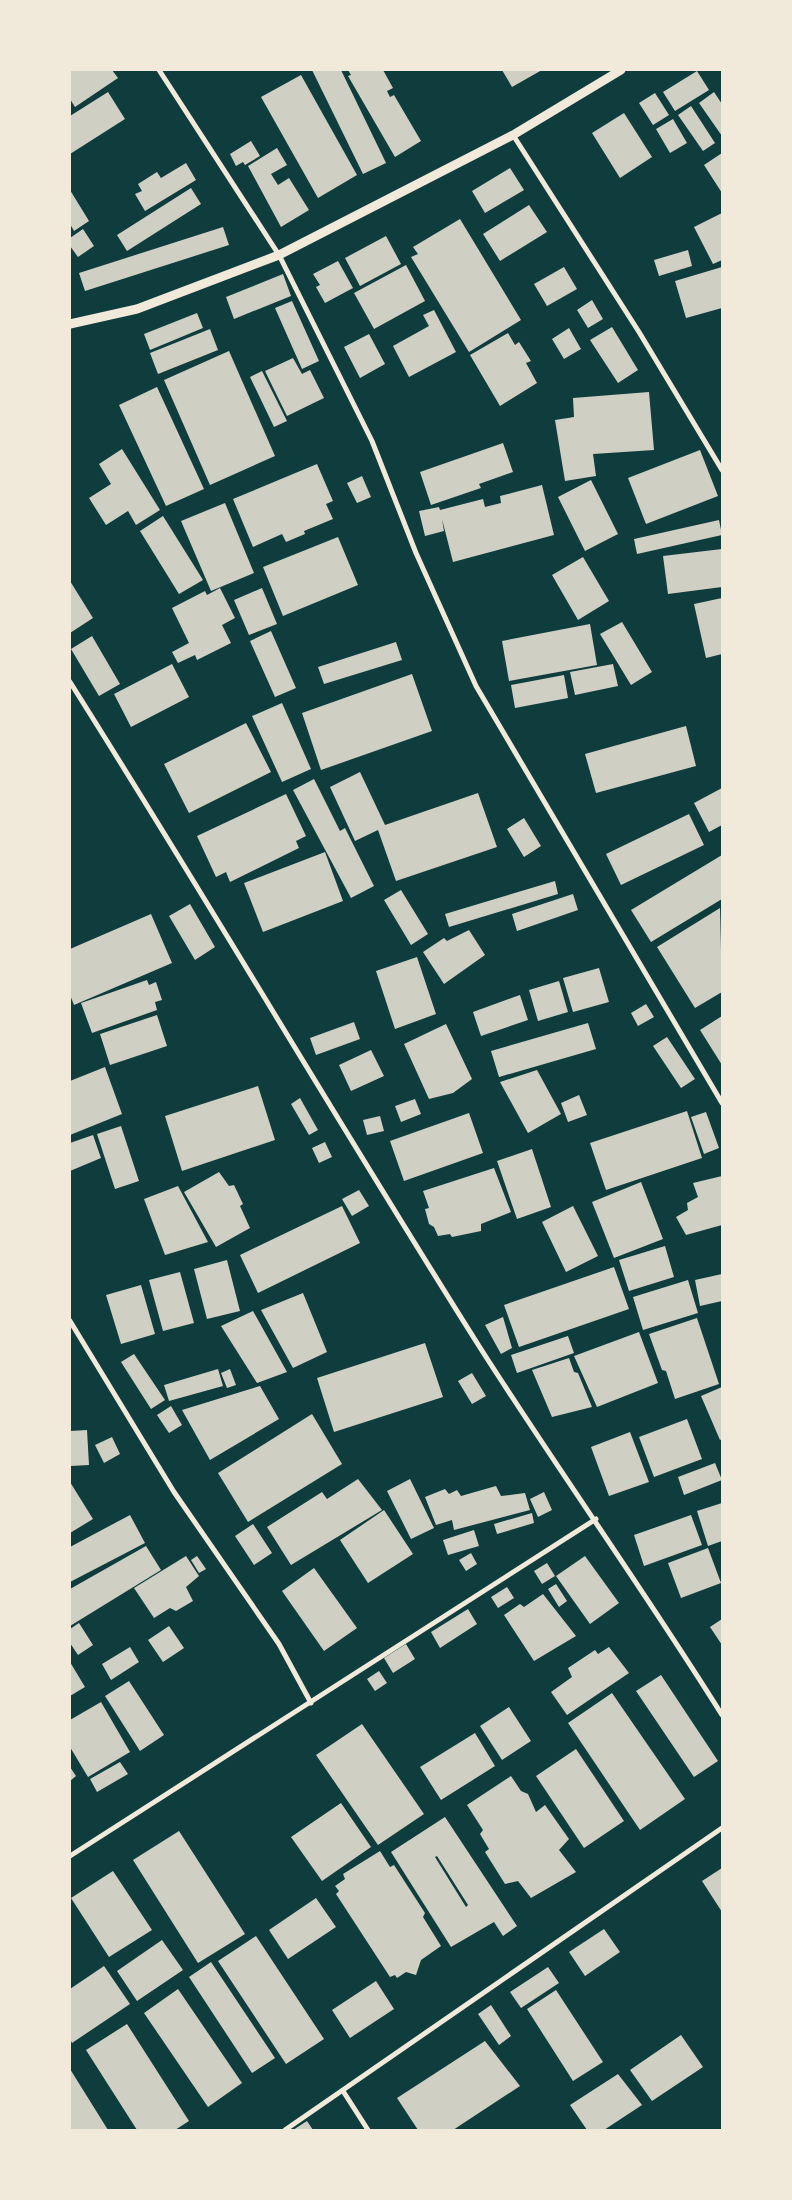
<svg xmlns="http://www.w3.org/2000/svg" width="792" height="2200" font-family="'DejaVu Sans',sans-serif">
<style>
.building{fill:#cfcfc3;fill-rule:evenodd}
.lines{fill:none;stroke-linecap:round;stroke-linejoin:round}
.minor{stroke:#f1e9da;stroke-width:5}
.tertiary{stroke:#f1e9da;stroke-width:9}
</style>
<rect width="100%" height="100%" fill="#0f3d3e"/>
<path class="building" d="M70,70H112L118,78L75,107L70,99Z
M312,70H341L386,163L363,174Z
M348,70H383L393,88L387,91L390,97L394,95L421,141L395,157L348,76L351,75Z
M502,70H542L512,87Z
M697,71L709,90L675,111L663,92Z
M301,75L357,175L318,198L261,97Z
M108,92L125,119L70,154V116Z
M714,92L722,104V136L699,103Z
M655,93L669,115L653,125L639,103Z
M691,106L715,143L703,151L678,115Z
M624,113L652,157L620,178L592,133Z
M673,119L687,143L670,153L656,129Z
M251,141L260,156L245,165L243,162L236,166L230,154Z
M277,148L287,165L271,174L278,185L289,178L309,210L281,227L248,166Z
M722,153V193L704,165Z
M186,163L196,180L145,211L135,194L142,191L138,184L157,172L161,178Z
M510,168L524,190L485,213L472,191Z
M191,188L201,204L127,251L117,235Z
M70,190L89,221L74,231L70,224Z
M529,205L547,232L500,261L483,234Z
M722,213V260L713,264L694,227Z
M460,219L521,320L469,352L411,257L418,254L413,247Z
M223,227L229,245L85,291L79,273Z
M83,229L94,246L78,257L70,246V238Z
M386,236L401,264L360,286L345,258Z
M688,250L692,266L659,276L654,260Z
M338,261L353,288L325,303L316,287L320,285L313,274Z
M406,265L425,301L374,329L354,293Z
M564,267L577,289L547,306L534,284Z
M722,267V308L686,318L675,281Z
M283,274L291,296L234,319L226,297Z
M592,300L603,319L588,328L577,310Z
M292,301L319,361L302,369L275,308Z
M434,310L456,352L409,377L393,346L429,326L423,315Z
M197,313L203,328L150,350L144,334Z
M612,327L638,370L618,383L590,340Z
M569,328L581,349L564,359L552,339Z
M210,329L218,350L158,374L150,353Z
M508,333L515,345L519,342L531,361L526,363L537,383L500,406L470,355Z
M369,334L385,364L360,378L344,347Z
M229,351L275,456L210,485L164,380Z
M293,358L302,374L310,370L324,398L287,416L265,371Z
M262,371L287,421L274,427L250,377Z
M157,387L204,489L166,506L119,405Z
M649,392L654,450L593,454L596,476L565,481L555,420L574,417L573,398Z
M503,443L513,472L479,484L481,488L431,505L420,472Z
M122,449L160,510L136,525L128,511L106,525L89,498L111,484L99,464Z
M700,450L718,496L646,524L628,478Z
M317,464L333,501L326,504L333,519L304,531L305,534L286,542L282,534L253,547L233,499Z
M362,476L371,497L357,503L347,483Z
M591,480L618,534L585,551L558,497Z
M542,485L554,535L453,562L442,519L444,531L425,536L419,511L439,507L440,510L483,499L485,507L501,503L500,496Z
M225,503L254,573L211,591L181,521Z
M163,516L203,580L179,594L140,531Z
M719,520L722,535L637,554L634,539Z
M338,537L358,585L283,616L263,567Z
M722,549V587L668,594L663,556Z
M583,557L609,601L578,620L552,575Z
M70,581L93,618L70,633Z
M220,588L235,618L222,625L231,643L197,660L195,655L178,663L172,652L189,643L172,608L205,591L207,595Z
M262,588L277,624L249,635L234,600Z
M722,598V654L706,658L694,604Z
M622,622L652,672L631,685L600,634Z
M590,624L597,665L509,681L502,641Z
M271,631L296,688L275,697L250,641Z
M92,636L120,684L99,696L71,649Z
M396,642L402,660L324,684L318,667Z
M172,664L189,697L131,727L114,694Z
M613,664L618,686L575,695L570,672Z
M412,674L432,731L321,770L302,713Z
M564,675L568,698L515,708L511,685Z
M282,703L311,769L282,782L252,716Z
M246,723L271,772L189,813L164,764Z
M686,726L696,766L596,793L585,754Z
M360,772L385,825L478,793L497,847L396,881L378,830L355,841L330,787Z
M314,779L340,831L345,828L374,886L351,898L293,790Z
M722,788V825L709,832L694,803Z
M286,794L306,836L296,841L299,848L230,882L226,872L216,877L197,836Z
M689,814L704,845L621,885L606,854Z
M524,818L541,846L524,857L507,829Z
M325,852L343,901L263,932L244,883Z
M722,855V899L651,942L631,910Z
M555,881L558,894L449,927L445,914Z
M401,890L428,934L411,945L384,900Z
M573,894L578,910L517,931L512,914Z
M190,904L215,947L195,960L169,916Z
M720,908L722,992L695,1008L657,947Z
M151,914L172,963L74,1005L70,995V949Z
M469,930L485,955L444,984L423,952L444,938L447,941Z
M417,957L436,1014L395,1029L376,971Z
M599,968L609,1002L573,1012L563,978Z
M147,980L149,985L156,982L162,1000L155,1002L157,1010L92,1033L81,1003Z
M559,981L568,1012L538,1021L529,990Z
M520,995L528,1020L481,1036L473,1012Z
M646,1004L654,1017L638,1026L631,1013Z
M157,1015L167,1046L110,1065L100,1034Z
M722,1016V1065L700,1030Z
M354,1022L360,1039L316,1055L310,1038Z
M588,1023L596,1049L499,1077L491,1051Z
M446,1024L472,1079L453,1093L429,1099L404,1044Z
M667,1037L695,1079L681,1088L653,1046Z
M371,1050L384,1076L351,1091L339,1065Z
M105,1067L122,1114L70,1135V1081Z
M537,1070L561,1114L528,1133L500,1082Z
M258,1086L275,1140L182,1171L165,1116Z
M579,1095L587,1115L568,1122L561,1103Z
M300,1098L318,1130L309,1135L291,1104Z
M415,1099L421,1114L401,1122L395,1106Z
M687,1111L702,1158L606,1190L590,1143Z
M706,1112L719,1148L704,1154L691,1117Z
M469,1113L483,1153L404,1181L390,1141Z
M380,1116L384,1131L367,1135L363,1120Z
M121,1126L139,1181L115,1189L97,1134Z
M93,1135L101,1158L70,1171V1143Z
M325,1142L332,1157L319,1163L312,1148Z
M532,1149L551,1207L517,1219L497,1161Z
M494,1168L511,1212L481,1224V1231L452,1237L450,1234L438,1236L434,1227L429,1224L425,1209L429,1208L423,1191Z
M219,1172L229,1186L234,1185L243,1204L240,1206L250,1228L216,1247L184,1192Z
M722,1176V1225L686,1235L676,1217L688,1210L687,1203L698,1197L693,1183Z
M641,1182L663,1239L614,1258L592,1202Z
M178,1186L208,1242L165,1255L144,1199Z
M359,1190L369,1206L352,1216L342,1199Z
M342,1206L360,1243L258,1293L240,1255Z
M573,1206L598,1256L566,1272L542,1222Z
M665,1246L674,1277L629,1291L619,1260Z
M227,1260L240,1311L207,1319L194,1269Z
M614,1267L629,1309L519,1347L504,1305Z
M180,1272L194,1323L163,1331L149,1280Z
M722,1274V1301L700,1306L695,1280Z
M688,1280L698,1313L643,1330L633,1297Z
M141,1285L155,1334L121,1344L106,1295Z
M303,1293L327,1352L293,1368L261,1310Z
M253,1311L287,1372L257,1383L221,1326Z
M503,1317L512,1348L501,1354L485,1325Z
M697,1318L719,1384L675,1399L666,1371L662,1370L649,1334Z
M639,1332L658,1383L597,1407L574,1356Z
M568,1336L574,1353L517,1373L511,1355Z
M425,1343L443,1397L334,1432L317,1378Z
M134,1354L165,1400L151,1409L121,1362Z
M569,1358L574,1372L578,1373L592,1407L552,1417L532,1370Z
M218,1369L223,1386L169,1401L164,1385Z
M230,1369L236,1385L227,1388L221,1373Z
M472,1373L486,1396L472,1404L458,1381Z
M260,1386L279,1419L210,1460L182,1410Z
M722,1387V1439L720,1440L701,1396Z
M171,1406L182,1425L169,1433L157,1415Z
M312,1414L342,1464L248,1522L218,1473Z
M687,1419L702,1459L654,1477L639,1437Z
M87,1430L89,1465L70,1466V1431Z
M630,1432L649,1482L609,1496L591,1447Z
M112,1437L120,1454L104,1463L95,1445Z
M715,1463L722,1480L684,1495L678,1477Z
M358,1479L382,1510L291,1565L267,1527L322,1492L327,1499Z
M410,1479L434,1528L411,1539L387,1491Z
M70,1482L93,1519L70,1533Z
M496,1486L501,1496L525,1493L530,1510L454,1530L452,1520L436,1525L425,1497L445,1489L449,1494L457,1490L461,1496Z
M544,1492L552,1510L538,1517L530,1499Z
M722,1503V1541L708,1546L697,1511Z
M384,1510L413,1554L368,1583L340,1540Z
M532,1513L534,1523L497,1534L494,1524Z
M130,1515L145,1543L70,1582V1547Z
M691,1515L702,1545L644,1566L634,1535Z
M253,1524L272,1553L254,1565L235,1536Z
M474,1530L479,1546L448,1555L443,1540Z
M146,1546L161,1570L70,1626V1589Z
M708,1548L721,1583L681,1598L668,1563Z
M471,1553L477,1564L466,1571L459,1560Z
M186,1556L199,1576L186,1587L193,1601L176,1611L170,1608L154,1618L134,1588Z
M197,1556L206,1569L199,1573L191,1560Z
M585,1556L619,1603L590,1624L556,1576Z
M547,1563L555,1576L542,1584L534,1571Z
M314,1568L357,1628L324,1651L282,1591Z
M556,1584L567,1601L559,1607L548,1589Z
M507,1587L514,1598L498,1608L491,1597Z
M543,1594L576,1636L534,1661L504,1615L520,1604L524,1607Z
M468,1609L477,1624L440,1648L431,1632Z
M722,1619V1645L710,1627Z
M79,1623L93,1645L78,1655L70,1643V1629Z
M169,1626L184,1648L163,1662L148,1640Z
M406,1644L415,1659L393,1673L384,1658Z
M130,1647L139,1662L111,1680L102,1664Z
M609,1647L629,1673L567,1715L551,1692L572,1677L568,1668L595,1650L598,1654Z
M70,1662L85,1687L70,1696Z
M379,1671L387,1683L375,1691L367,1679Z
M661,1675L718,1761L694,1777L636,1691Z
M129,1681L164,1735L140,1751L105,1696Z
M612,1693L685,1799L640,1830L568,1723Z
M101,1702L130,1752L88,1777L70,1747V1720Z
M509,1707L531,1741L502,1760L480,1726Z
M362,1724L424,1814L378,1845L316,1755Z
M475,1733L495,1766L441,1800L420,1767Z
M576,1749L624,1821L584,1848L536,1776Z
M120,1762L128,1774L97,1792L90,1779Z
M70,1767L76,1776L70,1781Z
M511,1776L521,1791L528,1794L536,1812L545,1805L569,1839L559,1850L576,1872L531,1898L518,1881L505,1884L485,1852L489,1849L480,1834L483,1830L467,1805Z
M341,1803L371,1847L322,1881L291,1837Z
M445,1817L517,1926L503,1936L494,1922L451,1947L391,1852ZM437,1856L468,1905L466,1907L435,1857Z
M179,1831L245,1934L198,1963L133,1860Z
M380,1851L390,1867L394,1865L425,1913L423,1917L441,1946L421,1960L416,1975L406,1972L397,1978L395,1975L390,1977L336,1894L339,1891L335,1886L345,1879L343,1874Z
M722,1868V1912L702,1881Z
M113,1871L152,1930L109,1957L71,1898Z
M316,1898L336,1927L288,1959L269,1930Z
M604,1929L620,1952L585,1976L569,1952Z
M256,1936L324,2039L286,2064L218,1961Z
M162,1940L183,1970L137,2001L117,1971Z
M211,1962L275,2058L252,2073L189,1977Z
M104,1966L130,2004L72,2043L70,2039V1989Z
M548,1967L559,1983L521,2008L510,1992Z
M376,1981L394,2009L350,2038L332,2010Z
M178,1989L242,2083L208,2107L144,2013Z
M556,1990L603,2062L573,2081L527,2009Z
M491,2005L511,2036L499,2045L478,2014Z
M127,2024L189,2121L175,2130H137L86,2050Z
M681,2035L703,2067L652,2101L630,2070Z
M485,2041L520,2086L453,2130H418L397,2098Z
M70,2069L108,2130H70Z
M618,2074L642,2105L604,2130H587L570,2105Z
M307,2121L313,2130H293Z"/>
<g class="lines">
<path class="minor" d="M159,70L279,255L372,441L416,553L476,686L722,1103
M513,135L639,332L722,470
M70,682C209,902 340,1126 479,1346C558,1470 644,1590 722,1715
M70,1321L174,1492L279,1644L311,1703
M70,1856L596,1519
M343,2091L368,2130
M285,2130L722,1828"/>
<path class="tertiary" d="M70,324L137,309L279,255L513,135L621,70"/>
</g>
<rect width="792" height="2200" fill="none" stroke="#f1e9da" stroke-width="142"/>
</svg>
